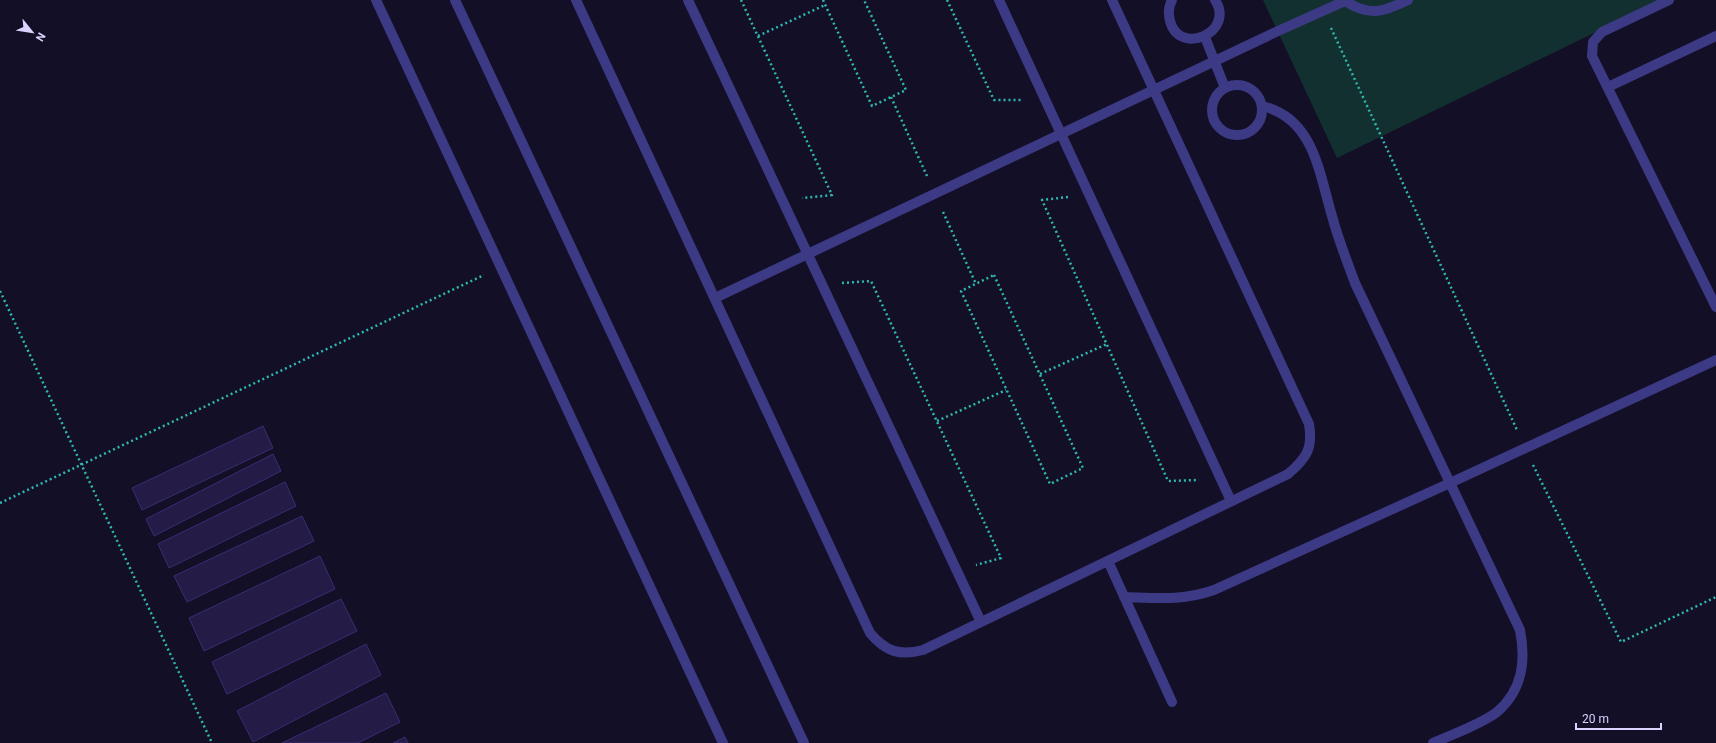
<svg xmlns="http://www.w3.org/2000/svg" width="1716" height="743" font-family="Roboto,sans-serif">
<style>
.green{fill:#12302f}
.building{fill:#241b47;stroke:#3b2d73}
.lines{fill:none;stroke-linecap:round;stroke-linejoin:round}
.path{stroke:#2fb8b0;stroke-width:2.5;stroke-dasharray:2 3;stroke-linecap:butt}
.service{stroke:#3d3a85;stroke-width:10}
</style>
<rect width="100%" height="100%" fill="#130f26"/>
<path class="green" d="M1263,0H1662L1337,158Z"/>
<path class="building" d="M263,426L273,448L142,510L132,488Z
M273,454L281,471L154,536L146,519Z
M285,482L296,506L169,568L158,544Z
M302,516L314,541L187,602L174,576Z
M320,556L335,589L204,651L189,618Z
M341,599L357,631L227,694L212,662Z
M366,644L381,675L253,742L237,711Z
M386,693L400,722L358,743H282Z
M405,737L408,743H393Z"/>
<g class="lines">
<path class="path" d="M741,0L832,195L802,198
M823,0L872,106L906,90L864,0
M947,0L994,100H1023
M1331,28L1517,430
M758,36L825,5
M891,97L927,176
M1068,197L1042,200L1168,481L1199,480
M943,212L976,284
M994,275L1083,468L1050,484L961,291Z
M842,283L871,281L1001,558L976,565
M0,291L212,743
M1040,374L1107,344
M937,421L1006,390
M1533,465L1621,642L1716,597
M0,503L484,275"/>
<path class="service" d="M376,0L723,743
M455,0L804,743
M576,0L870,633C886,652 900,656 923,650L1288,474C1307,458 1313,448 1309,424L1112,0
M688,0L981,622
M999,0L1231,501
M1172,0C1168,7 1168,13 1170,21C1179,57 1236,32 1215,0
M1669,0L1602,32L1593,42L1592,56L1716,307
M1345,1C1370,17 1383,12 1408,0
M1205,37L1225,88
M1212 110a25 25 0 1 1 50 0a25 25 0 1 1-50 0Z
M1608,87L1716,36
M1262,106C1314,118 1319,173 1332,216C1338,239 1347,261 1355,283L1520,630C1526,661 1523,690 1497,712C1480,725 1453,734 1433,743
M715,298L1278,31L1345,1
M1108,561L1172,702
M1124,597C1157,598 1182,601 1214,590L1450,483L1716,360"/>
</g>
<g transform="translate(32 32) rotate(120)" stroke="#130f26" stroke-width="3" paint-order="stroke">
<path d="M0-3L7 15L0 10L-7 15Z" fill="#d9d4ff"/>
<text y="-6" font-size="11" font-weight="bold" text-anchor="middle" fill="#d9d4ff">N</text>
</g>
<path d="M1576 723v6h85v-6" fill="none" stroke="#d9d4ff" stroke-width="2"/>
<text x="1582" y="723" font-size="12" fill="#d9d4ff" stroke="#130f26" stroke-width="3" paint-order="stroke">20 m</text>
</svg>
